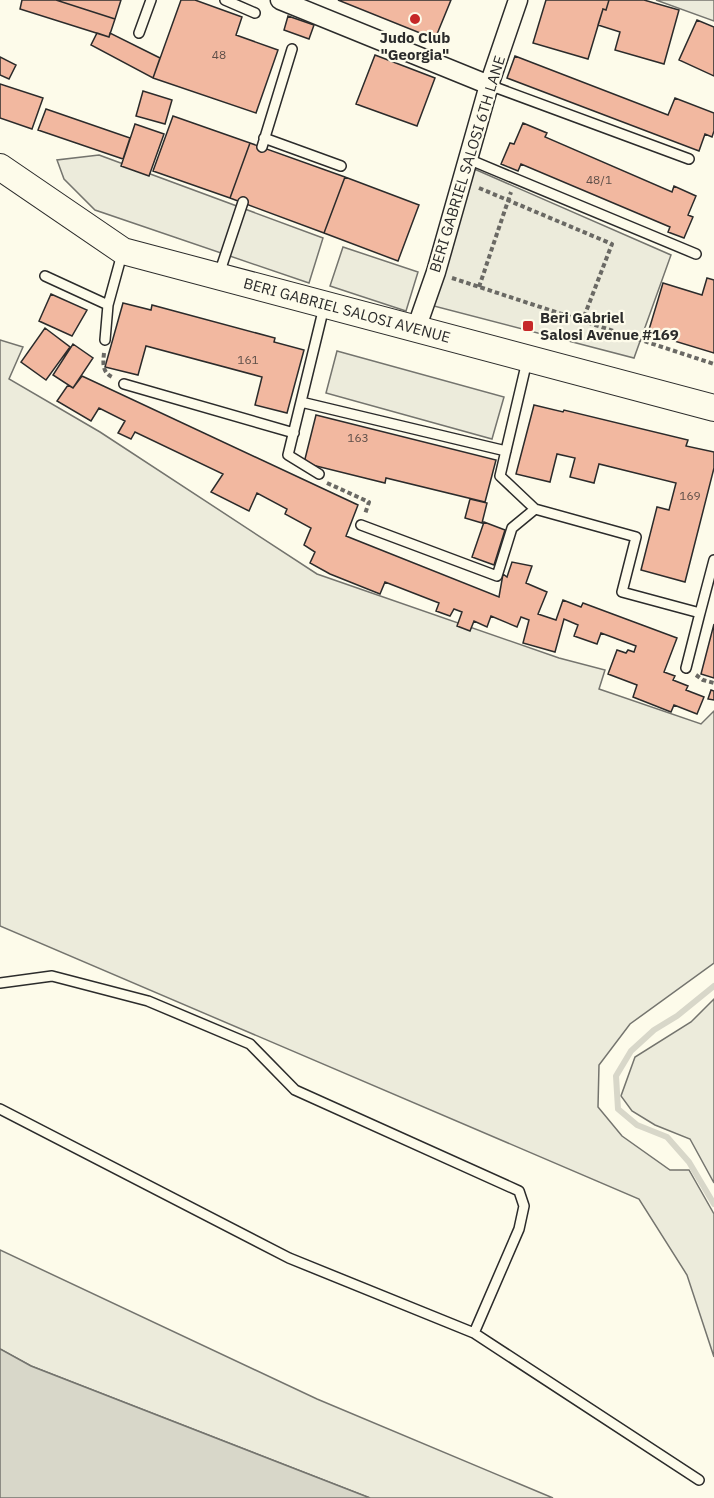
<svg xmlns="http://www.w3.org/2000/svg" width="714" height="1498" font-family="'IBM Plex Sans',sans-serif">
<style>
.green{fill:#ecebdb;stroke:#74746e;stroke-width:1.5}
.water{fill:#d8d7c9;stroke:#74746e;stroke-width:1.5}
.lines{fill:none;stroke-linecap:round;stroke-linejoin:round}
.stream{stroke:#d8d7c9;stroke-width:6}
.building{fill:#f2b8a0;stroke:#2b2b2b;stroke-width:1.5}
.lane-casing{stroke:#2b2b2b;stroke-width:12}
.street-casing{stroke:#2b2b2b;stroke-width:21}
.secondary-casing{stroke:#2b2b2b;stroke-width:28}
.path{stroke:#6a6964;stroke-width:4;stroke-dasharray:4.5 3;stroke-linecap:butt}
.lane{stroke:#fdfbea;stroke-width:9}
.street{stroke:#fdfbea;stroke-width:18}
.secondary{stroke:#fdfbea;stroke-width:26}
.poi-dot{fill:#c62828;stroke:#fdfbea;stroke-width:2}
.labels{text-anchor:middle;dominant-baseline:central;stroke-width:4.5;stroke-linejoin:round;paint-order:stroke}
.number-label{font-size:12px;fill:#5d4e48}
.poi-label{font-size:15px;font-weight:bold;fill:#2b2b2b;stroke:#fdfbea}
.street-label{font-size:15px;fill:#2b2b2b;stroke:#fdfbea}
</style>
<rect width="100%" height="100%" fill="#fdfbea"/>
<path class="green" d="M656,0H714V21Z
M99,155L323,238L309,283L95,210L64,179L57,160Z
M472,168L671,255L634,358L430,305Z
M343,247L418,272L406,311L330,286Z
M0,340L23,347L9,379L100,432L317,574L559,658L605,670L599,689L701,724L714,711V963L630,1024L599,1065L598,1107L622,1136L670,1170H689L714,1214V1357L687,1275L639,1199L0,926Z
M337,351L504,397L492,439L326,393Z
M714,999V1183L690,1139L655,1125L632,1111L621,1096L635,1057L691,1022Z
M0,1250L317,1399L553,1498H370L31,1366L0,1349Z"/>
<path class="water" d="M0,1349L31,1366L370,1498H0Z"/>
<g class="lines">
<path class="stream" d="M714,986L677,1016L654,1030L631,1051L616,1076L618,1109L637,1125L667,1137L689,1162L714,1204"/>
</g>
<path class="building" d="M22,0H56L115,19L109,37L20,9Z
M56,0H121L115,19Z
M181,0H195L242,17L236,35L278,50L256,113L153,78Z
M338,0H451L435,39Z
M546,0H609L606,10L603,9L588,59L533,43Z
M609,0H644L679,10L664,64L615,50L620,32L598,25L603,9L606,10Z
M288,16L314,25L309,39L284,30Z
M697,20L714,27V76L679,60Z
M97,33L109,37L110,33L160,58L153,78L91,45Z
M375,55L435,78L417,126L356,104Z
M515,56L668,115L675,98L714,113V131L712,137L705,134L699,151L507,78Z
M0,57L16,65L9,79L0,75Z
M0,84L43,98L32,129L0,118Z
M143,91L172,100L165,124L136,116Z
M46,109L130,138L123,159L38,130Z
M173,116L250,143L230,198L153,171Z
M523,123L547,133L545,137L672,192L674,186L696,196L688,215L693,217L684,238L668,232L670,227L521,164L518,171L501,164L510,143L514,144Z
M135,124L164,134L149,176L121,166Z
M250,143L345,177L324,233L230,198Z
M345,177L419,205L398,261L324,233Z
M707,278L714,280V353L648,333L663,283L702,295Z
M51,294L87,310L72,336L39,321Z
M123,303L151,310L152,305L275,338L274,342L304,350L287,413L255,405L262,377L146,346L138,375L105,367Z
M45,328L70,347L46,380L21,362Z
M73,344L93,358L73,388L53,375Z
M82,376L358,505L346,536L499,597L503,574L507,577L512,562L532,566L526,583L547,592L538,614L556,620L563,600L581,607L583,603L677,638L664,672L675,676L673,680L688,686L686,690L704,697L697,714L674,705L671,712L633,697L637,685L608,674L617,650L626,653L628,650L634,652L636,646L601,633L597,644L574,636L578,625L564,619L555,652L523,643L529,620L521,617L517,627L491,616L487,627L474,621L470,631L457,626L462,612L454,609L450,616L436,611L439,603L385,582L380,594L330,574L310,563L315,552L304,545L311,528L285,514L287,509L257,493L249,511L211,492L223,474L135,432L131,439L118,433L125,421L99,408L91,421L57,401L68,385L73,388Z
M534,405L563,412L564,410L688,440L686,446L714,452V468L685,582L641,570L657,507L669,510L676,483L599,464L594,483L570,477L575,458L557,454L550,482L516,474Z
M316,415L496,460L485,502L386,478L385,483L304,463Z
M470,499L487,503L482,523L465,518Z
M484,522L505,530L494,565L472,557Z
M714,624V678L701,674Z
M711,690L714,691V700L708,699Z"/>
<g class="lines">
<g class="lane-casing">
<path id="lane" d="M225,0L255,13
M139,33L151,0
M489,85L689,159
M264,138L341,166
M262,147L292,49
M468,159L696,254
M219,274L243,202
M45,276L108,305
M105,340L108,305L122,254
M527,361L500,476L535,509L636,537L622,592L700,613L714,560
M124,384L294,433
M301,402L506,451
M319,474L288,455L324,307
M361,525L497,576L512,528L535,509
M686,668L700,613
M0,983L52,976L148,1001L250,1044L295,1090L519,1191L524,1206L519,1229L474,1333
M0,1109L289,1258L474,1333L699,1480"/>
</g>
<g class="street-casing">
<path id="street" d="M280,0L489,85
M416,329L436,272L489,85L518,0"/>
</g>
<g class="secondary-casing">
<path id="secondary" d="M0,167L123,251L714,408"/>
</g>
<path class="path" d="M479,188L612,244L582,322
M452,278L714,364
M479,287L511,192
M104,353C103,363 102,372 112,377
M327,483L369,502L365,514
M696,675L703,680L714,683"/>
<use href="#lane" class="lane"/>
<use href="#street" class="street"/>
<use href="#secondary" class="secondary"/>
</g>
<g class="poi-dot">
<circle cx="415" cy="19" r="6"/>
<rect x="522" y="320" width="12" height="12" rx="3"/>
</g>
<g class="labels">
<g class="number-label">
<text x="219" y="54">48</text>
<text x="599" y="179">48/1</text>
<text x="248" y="359">161</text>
<text x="358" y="437">163</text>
<text x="690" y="495">169</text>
</g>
<g class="poi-label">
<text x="415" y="37">Judo Club<tspan x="415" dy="17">"Georgia"</tspan></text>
<text x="540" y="317" text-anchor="start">Beri Gabriel<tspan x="540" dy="17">Salosi Avenue #169</tspan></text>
</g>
<g class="street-label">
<text transform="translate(467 164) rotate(-73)">BERI GABRIEL SALOSI 6TH LANE</text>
<text transform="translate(347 310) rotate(15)">BERI GABRIEL SALOSI AVENUE</text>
</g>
</g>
</svg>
